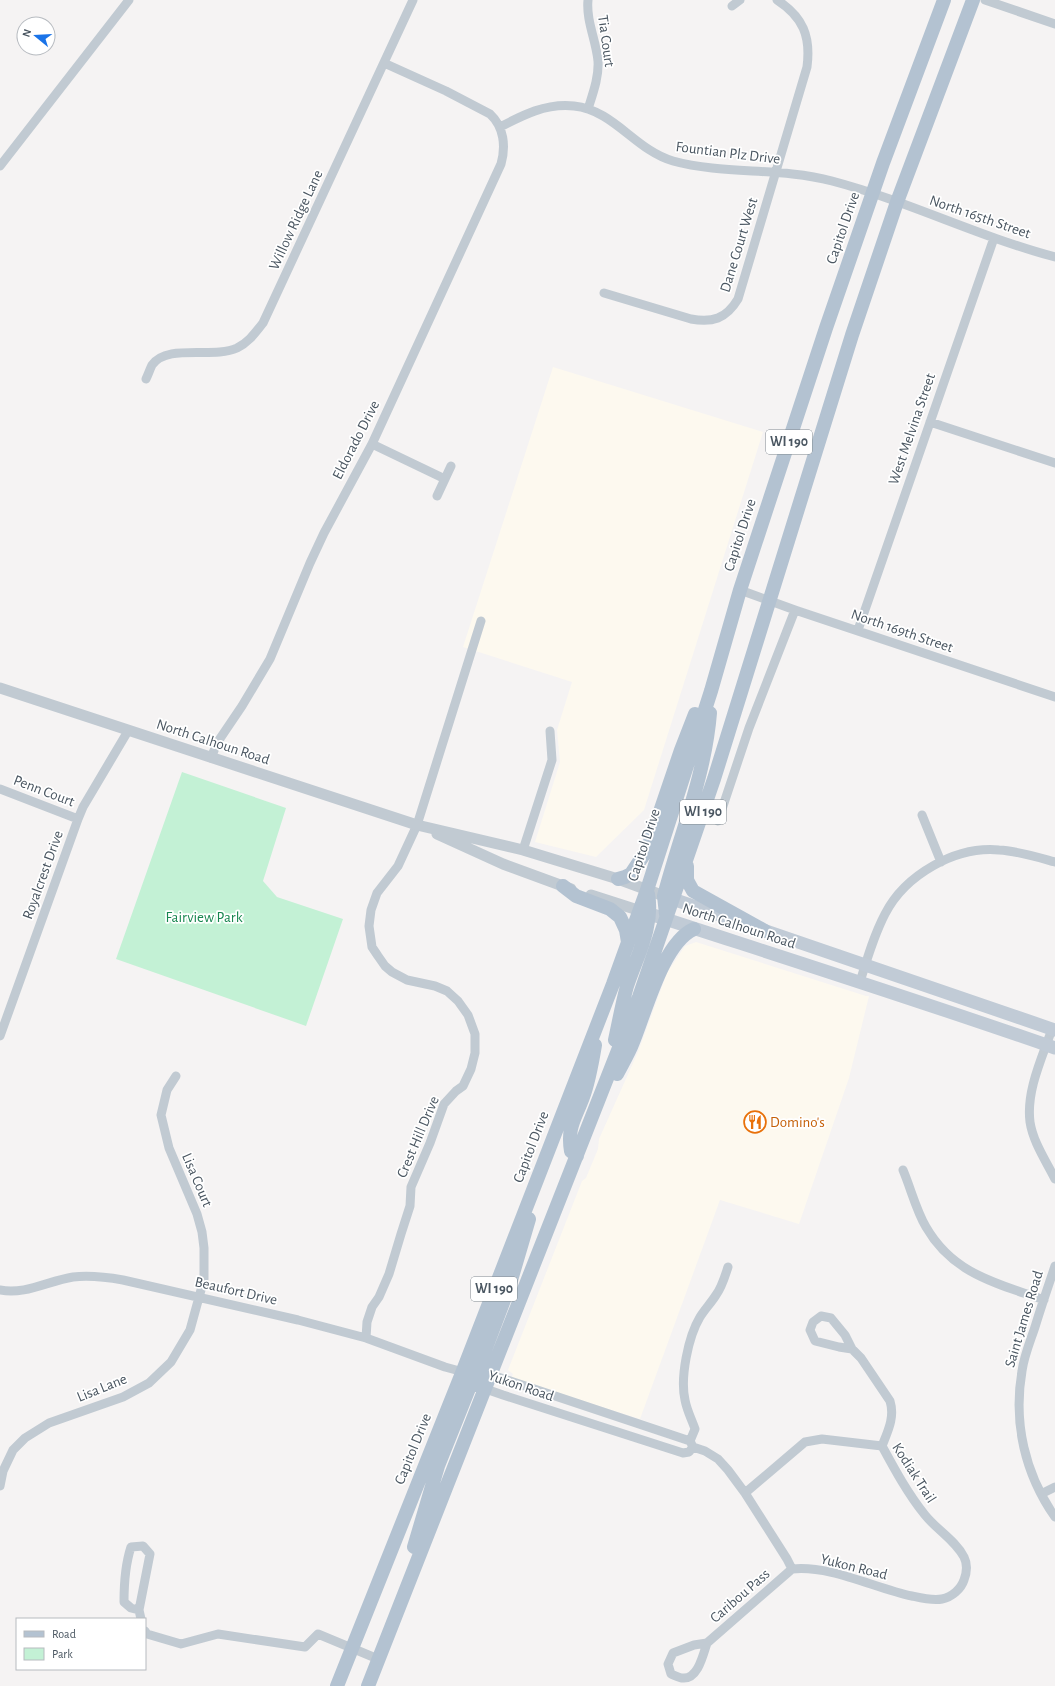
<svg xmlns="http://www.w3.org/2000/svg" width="1055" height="1686" font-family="'Alegreya Sans',sans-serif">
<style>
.commercial{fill:#fdf9ef}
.green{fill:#c3f1d5}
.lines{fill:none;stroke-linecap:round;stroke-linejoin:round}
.minor{stroke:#c1cad2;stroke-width:9}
.tertiary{stroke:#c1cad2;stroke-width:11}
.secondary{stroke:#c1cbd6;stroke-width:13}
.primary{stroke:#b3c2d1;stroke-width:14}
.labels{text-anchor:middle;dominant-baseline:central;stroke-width:3.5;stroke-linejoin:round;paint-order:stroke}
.shield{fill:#fff;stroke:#808990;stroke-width:1}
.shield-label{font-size:14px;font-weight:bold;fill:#4a5661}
.street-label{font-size:15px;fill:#4a5661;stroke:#fff}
.park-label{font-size:15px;fill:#17864f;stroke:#fff}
.food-label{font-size:15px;fill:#c56008;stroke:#fff;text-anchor:start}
</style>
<rect width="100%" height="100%" fill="#f5f3f3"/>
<path class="commercial" d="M553,367L763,432L644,810L596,857L535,842L560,762L557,730L572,682L463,647Z
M696,942L866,996H869L849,1078L799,1224L720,1200L640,1419L520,1381L512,1377L513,1374L508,1370L582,1181L586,1178L598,1149L599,1139L638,1052L667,973L685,946Z"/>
<path class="green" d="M182,772L286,808L263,881L277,897L343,919L306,1026L116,959Z"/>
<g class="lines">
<path class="minor" d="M588,0C586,21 596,40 598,61C599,77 593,93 588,109
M985,0L1055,24
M732,6L740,0
M500,127C523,115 546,103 574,106C614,110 635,150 673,161C724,175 780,167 832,181C908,201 979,237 1055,257
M0,166L129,0
M604,293L691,319C712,323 726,319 738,299L807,67C811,36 803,17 777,0
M146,379C148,375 150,369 152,365C167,343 213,359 237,348C249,342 255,333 263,323L413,0
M930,422L1055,463
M372,444L445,479
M437,496L451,466
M740,590L795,610L1055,697
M858,630L994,238
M211,758L217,743L242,706L270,659L310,563L324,533L372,444L501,164C506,146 504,127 490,114L446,91L384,63
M0,789L78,819
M922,815L941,862
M718,821L749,728L795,610
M523,850L552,760L550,731
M860,982C867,959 874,935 885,914C905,875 955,846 999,850C1018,851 1037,857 1055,862
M1052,1029C1042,1058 1026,1091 1030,1122C1033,1142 1046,1161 1055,1179
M0,1036L78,819L83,807L128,731
M903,1170C911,1189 916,1210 926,1227C953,1274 996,1283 1044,1300
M1055,1266C1048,1287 1041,1307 1035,1327C1030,1342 1024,1356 1022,1371C1013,1423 1025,1474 1055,1517
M0,1290C25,1295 48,1281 73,1277C90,1275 106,1277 123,1280L298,1320L366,1338L445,1367L467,1373
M821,1316L831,1318L845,1335L852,1349L839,1347L815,1341L810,1330L813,1322Z
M366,1338L367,1322L372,1307L379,1297L389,1274L401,1234L410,1206L411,1187L430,1143L444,1104L456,1091L463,1086L471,1069L475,1053V1034L468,1015L458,1001L447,991L435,986L407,980L392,972L385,966L378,956L372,947L369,926L371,910L377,893L398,866L417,825L481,621
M852,1349L861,1358L890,1401C895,1417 888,1431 882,1446
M485,1375L498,1377L690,1441L693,1447L705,1451L718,1459L728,1470L745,1493L787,1559L792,1569
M480,1387L503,1395L683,1453L689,1452L693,1447
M690,1441L695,1429C692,1420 687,1411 685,1400C680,1378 688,1337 700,1317C705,1309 711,1303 716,1295C722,1287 725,1276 728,1267
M0,1486L3,1471L13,1450L25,1438L49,1423L123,1397L149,1383L171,1362L190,1330L204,1279V1248L202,1232L197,1214L169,1148L161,1115L167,1090L176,1076
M745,1493L805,1442L822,1439L882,1446
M1041,1494L1055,1487
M792,1569C831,1565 874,1588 912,1596C921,1598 933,1601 942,1599C952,1597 961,1589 964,1580C967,1572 968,1565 964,1557C955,1540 937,1530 925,1515C908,1494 895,1470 882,1446
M139,1610L131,1608L124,1602C124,1583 125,1565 131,1547L143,1546L150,1554L139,1610L141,1619
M145,1631L147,1634L181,1644L218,1634L305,1647L318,1634L378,1659
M707,1643C703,1655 698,1679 683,1678C679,1678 674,1675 671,1674L668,1664L673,1653L694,1645Z
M707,1643L792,1569"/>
<path class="tertiary" d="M0,688L417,825L523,850L618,879L664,896
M437,834L503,864L571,889
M591,895L647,913"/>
<path class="secondary" d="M664,896L1055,1030
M650,914C785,958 921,1001 1055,1048"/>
<path class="primary" d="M687,866V880L693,891L765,931
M618,879L625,877L631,874L647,850L681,750L695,714
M563,886L576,896L610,909L620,917L626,930L628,942
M666,914L664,896C680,835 705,776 710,713
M615,1040C619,1022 622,1004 627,986C637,956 654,926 648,894
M617,1074C622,1065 627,1056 631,1047C645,1015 662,943 694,929
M577,1156L571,1151C567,1127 575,1119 583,1097C589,1081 592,1063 595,1045
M476,1385V1374L509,1287L529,1219
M414,1547L438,1466L472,1381L471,1374
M337,1686L462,1373L613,984L647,890L711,691L740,590L826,328L883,163L944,0
M368,1686L639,997L714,779L852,335L897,202L973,0"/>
</g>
<defs>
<g id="restaurant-ring" transform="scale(1.15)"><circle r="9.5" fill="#fff" stroke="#e8710a" stroke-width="1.5"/><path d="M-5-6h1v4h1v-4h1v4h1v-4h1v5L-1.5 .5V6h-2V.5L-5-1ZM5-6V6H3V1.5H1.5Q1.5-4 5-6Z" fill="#e8710a"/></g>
</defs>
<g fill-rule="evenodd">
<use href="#restaurant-ring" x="755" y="1122"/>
</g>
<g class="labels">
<g class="shield">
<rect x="766" y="430" width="46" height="24" rx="3"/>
<rect x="680" y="800" width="46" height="24" rx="3"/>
<rect x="471" y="1277" width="46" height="24" rx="3"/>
</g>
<g class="shield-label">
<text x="789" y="442">WI 190</text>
<text x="703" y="812">WI 190</text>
<text x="494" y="1289">WI 190</text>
</g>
<g class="street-label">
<text transform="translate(606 41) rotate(82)">Tia Court</text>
<text transform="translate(728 153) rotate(7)">Fountian Plz Drive</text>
<text transform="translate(980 217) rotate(19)">North 165th Street</text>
<text transform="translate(296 220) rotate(-65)">Willow Ridge Lane</text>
<text transform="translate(843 228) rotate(-71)">Capitol Drive</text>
<text transform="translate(739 245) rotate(-73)">Dane Court West</text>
<text transform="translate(912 429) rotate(-71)">West Melvina Street</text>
<text transform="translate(356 440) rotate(-63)">Eldorado Drive</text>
<text transform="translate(740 535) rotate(-72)">Capitol Drive</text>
<text transform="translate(902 631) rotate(19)">North 169th Street</text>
<text transform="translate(213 742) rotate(18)">North Calhoun Road</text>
<text transform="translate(44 791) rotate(21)">Penn Court</text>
<text transform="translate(644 845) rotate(-72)">Capitol Drive</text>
<text transform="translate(43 875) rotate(-70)">Royalcrest Drive</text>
<text transform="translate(739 926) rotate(18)">North Calhoun Road</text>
<text transform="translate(418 1137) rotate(-67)">Crest Hill Drive</text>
<text transform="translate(531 1147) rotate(-69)">Capitol Drive</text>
<text transform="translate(197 1180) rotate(67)">Lisa Court</text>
<text transform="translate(236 1291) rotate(13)">Beaufort Drive</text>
<text transform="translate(1024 1319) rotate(-73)">Saint James Road</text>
<text transform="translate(521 1386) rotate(19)">Yukon Road</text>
<text transform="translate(102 1388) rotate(-22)">Lisa Lane</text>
<text transform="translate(413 1449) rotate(-68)">Capitol Drive</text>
<text transform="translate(914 1473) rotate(57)">Kodiak Trail</text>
<text transform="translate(854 1567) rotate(14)">Yukon Road</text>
<text transform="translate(740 1596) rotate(-41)">Caribou Pass</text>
</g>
<g class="park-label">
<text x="204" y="917">Fairview Park</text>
</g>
<g class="food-label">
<text x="770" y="1122">Domino's</text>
</g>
</g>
<rect x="16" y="1618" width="130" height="52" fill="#ffffff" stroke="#b7bbc0"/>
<rect x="24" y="1631" width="20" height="6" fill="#b3c2d1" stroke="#b7bbc0"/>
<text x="52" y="1638" font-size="12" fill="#4a5661">Road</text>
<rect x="24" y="1648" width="20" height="12" fill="#c3f1d5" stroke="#b7bbc0"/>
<text x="52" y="1658" font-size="12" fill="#4a5661">Park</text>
<g transform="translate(36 36) rotate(288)"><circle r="19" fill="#ffffff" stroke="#b7bbc0"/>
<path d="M0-3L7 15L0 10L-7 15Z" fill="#1a73e8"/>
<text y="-6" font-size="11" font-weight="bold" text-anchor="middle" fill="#4a5661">N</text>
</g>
</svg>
